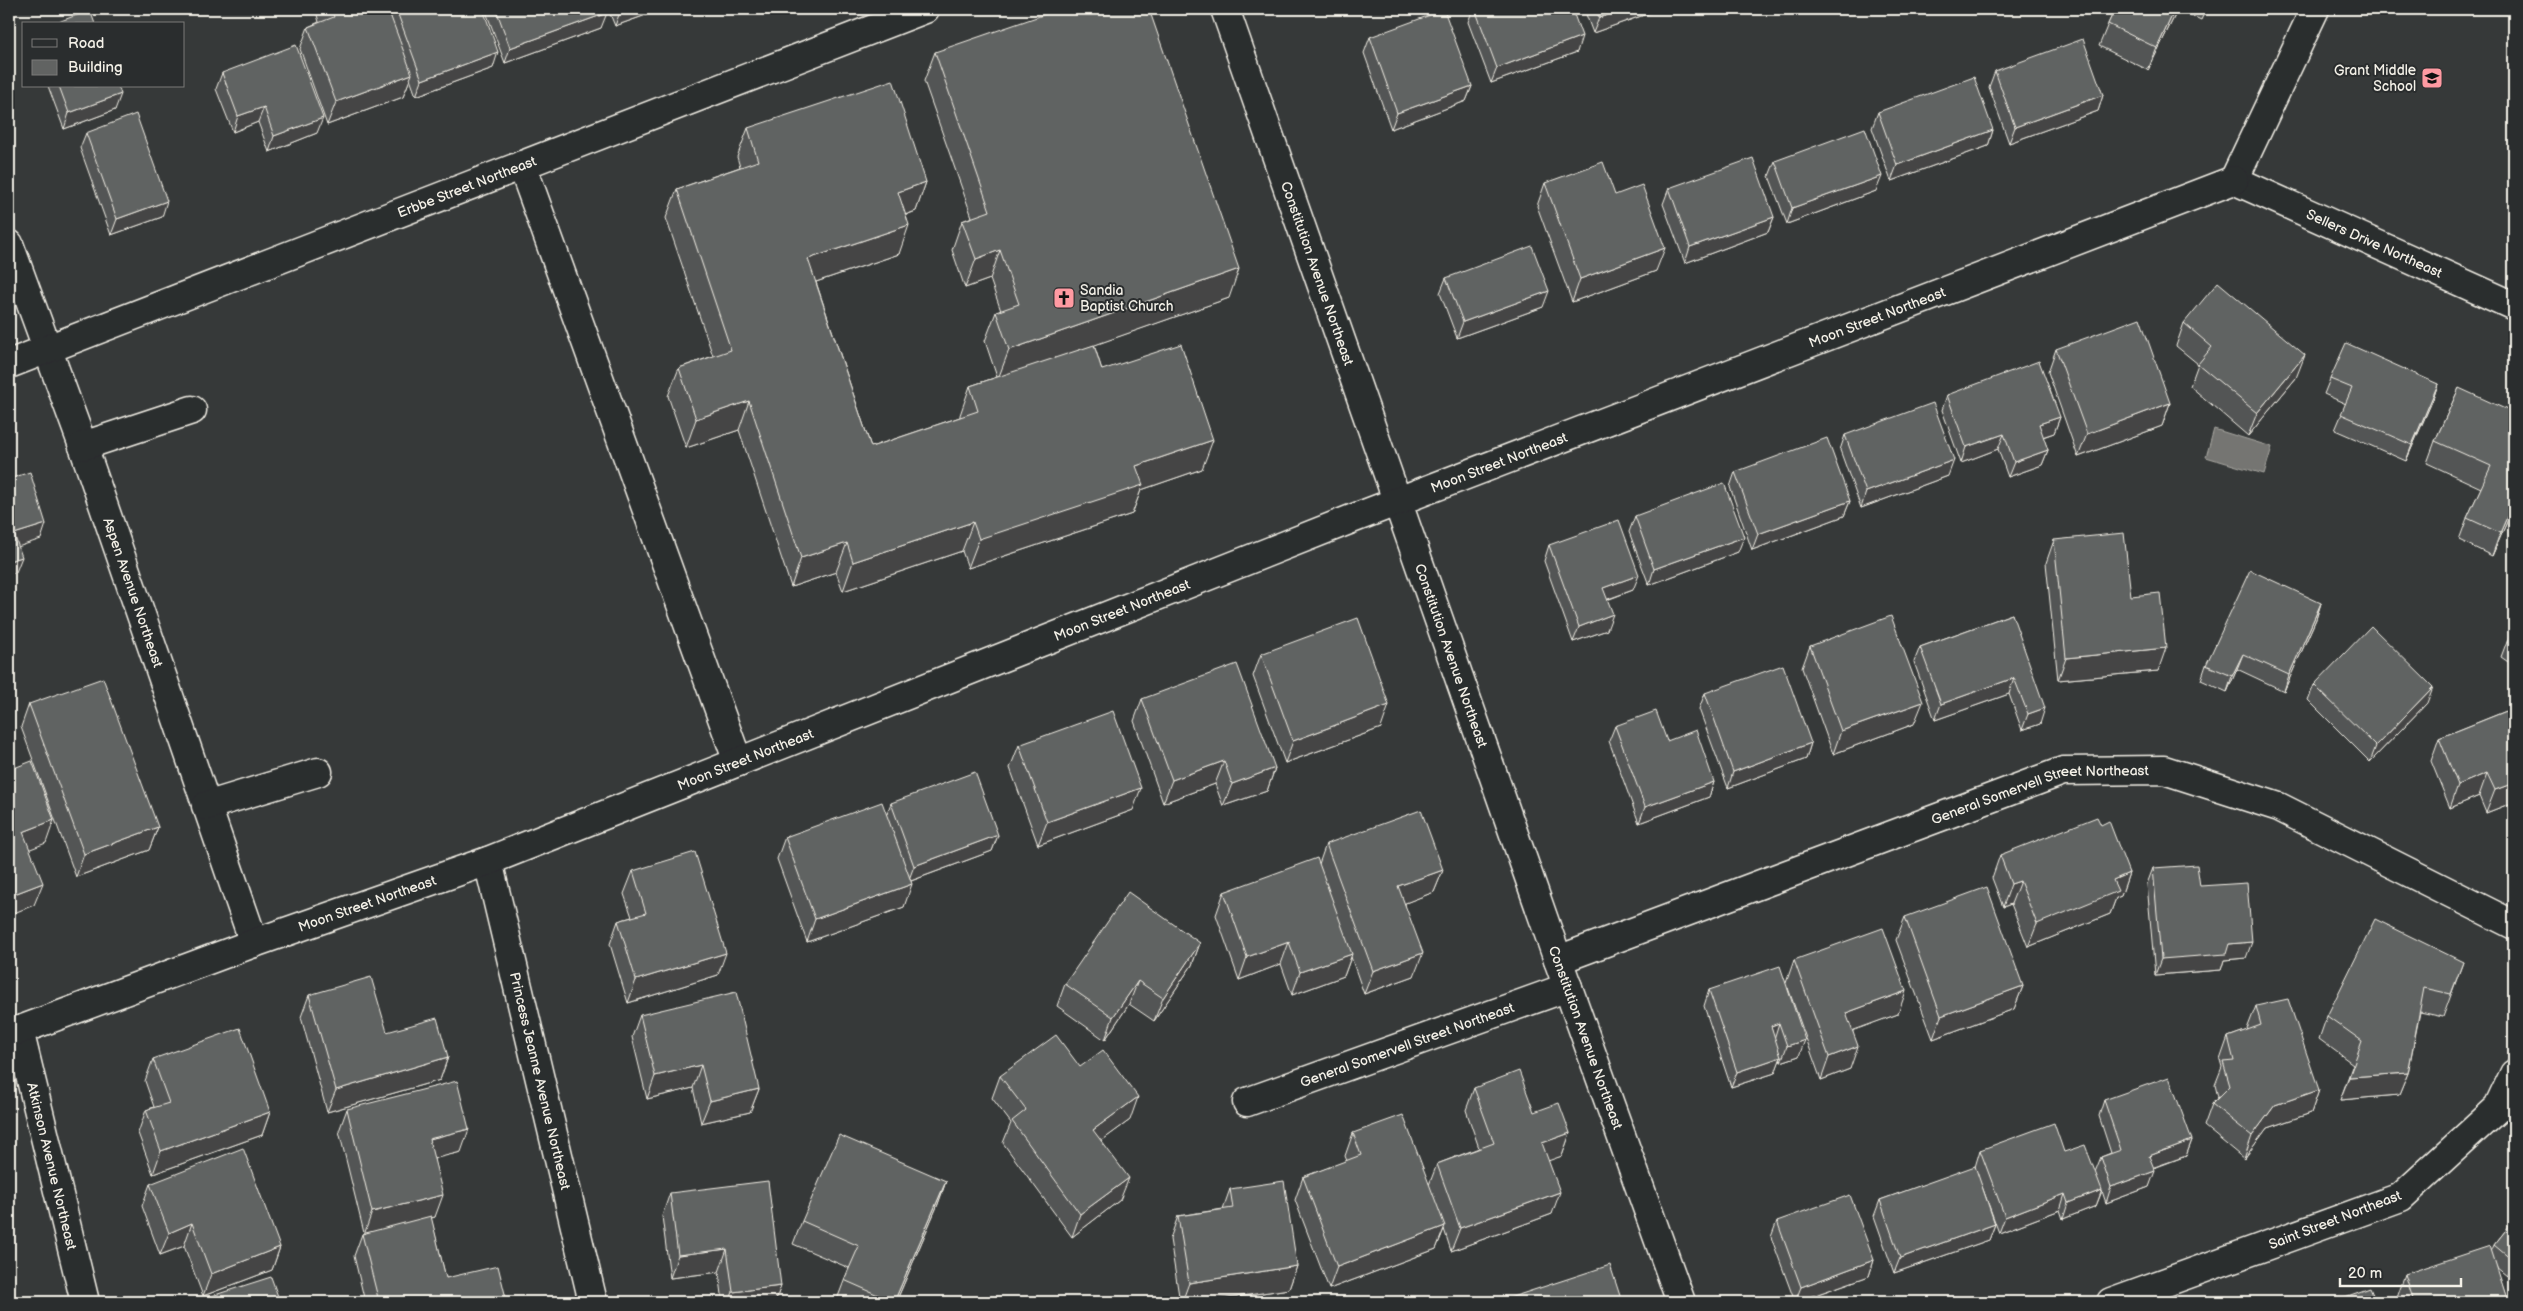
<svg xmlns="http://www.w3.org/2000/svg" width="2523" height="1311" font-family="'Balsamiq Sans',sans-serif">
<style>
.water{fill:#757572;stroke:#a8a7a1}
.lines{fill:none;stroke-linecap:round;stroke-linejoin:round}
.minor-casing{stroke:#f4f1e8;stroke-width:31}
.minor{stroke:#2a2d2e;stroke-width:28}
.wall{fill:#535554;stroke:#f4f1e8}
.shaded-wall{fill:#444545;stroke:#f4f1e8}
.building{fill:#616362;stroke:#f4f1e8}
.labels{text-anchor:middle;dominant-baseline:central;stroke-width:4;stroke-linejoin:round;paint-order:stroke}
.poi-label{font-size:14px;fill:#f4f1e8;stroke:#2a2d2e;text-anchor:end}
.street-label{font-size:14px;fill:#f4f1e8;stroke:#2a2d2e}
</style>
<rect width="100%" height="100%" fill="#363939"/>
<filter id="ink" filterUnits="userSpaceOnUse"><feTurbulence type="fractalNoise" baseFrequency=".02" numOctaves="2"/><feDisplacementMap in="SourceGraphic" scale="10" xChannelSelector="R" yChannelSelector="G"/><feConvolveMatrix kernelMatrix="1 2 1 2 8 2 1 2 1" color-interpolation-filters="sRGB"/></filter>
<g filter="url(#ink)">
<path class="water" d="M2214,429L2272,447L2264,474L2206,457Z"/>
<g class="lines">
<g class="minor-casing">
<g id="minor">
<path id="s1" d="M1225,9L1558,960L1681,1302"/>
<path d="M522,165L738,762"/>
<path id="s2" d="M2234,180L2514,306"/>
<path d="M2234,180L2315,9"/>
<path id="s3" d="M9,244L83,446L254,943"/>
<path id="s4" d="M9,364L925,9"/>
<path d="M83,446L192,410"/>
<path d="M206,806L318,772"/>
<path id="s5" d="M488,861L593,1302"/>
<path id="s6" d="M1558,960L2063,771L2164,770L2279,807L2514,925"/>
<path id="s7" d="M19,1030L85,1302"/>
<path id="s8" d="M9,1034L254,943L488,861L1349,520L2234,180"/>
<path id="s9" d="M1247,1102L1568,987"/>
<path d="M2111,1302L2401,1197L2498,1108L2514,1074"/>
</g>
</g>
<use href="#minor" class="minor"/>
</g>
<path class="wall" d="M319,9H483L493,68L416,96L410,79L403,97L327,125L300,49L308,27L319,22L317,15Z
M485,9H605L601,28L505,63Z
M608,9H663L615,26Z
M1473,9H1572L1577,52L1491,83L1468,22Z
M1584,9H1661L1593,33Z
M2115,9H2206L2201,20L2178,9L2148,70L2099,46L2108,24Z
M1370,37L1472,86L1466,101L1391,129L1364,53Z
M935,52L1229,298L1094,345L1102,370L1202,469L1141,490L1132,514L968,568L962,551L843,591L836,572L791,587L739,430L686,448L668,396L679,368L713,356L666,218L677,189L740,167L737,157L748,128L926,182L916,211L906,215L899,254L816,282L871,447L960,417V415L970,386L997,377L985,341L996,312L1001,311L990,279L965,288L952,250L962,221L972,217L924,81Z
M1995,71L2103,95L2098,111L2009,143L1989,87Z
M222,73L317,133L269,152L258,122L233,132L216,89Z
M48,86H118L115,110L64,129Z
M1878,112L1993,130L1988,146L1891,181L1872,128Z
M86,133L162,217L111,235L80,148Z
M1775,161L1876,191L1787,224L1769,176Z
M1545,183L1615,195L1656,271L1572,302L1537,206Z
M1669,188L1774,217L1768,232L1685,263L1663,204Z
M1446,278L1543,307L1457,338L1440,293Z
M2184,323L2296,378L2248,436L2190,386L2198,364L2176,346Z
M2056,349L2170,403L2162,426L2078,457L2048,372Z
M2330,379L2438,384L2433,399L2406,461L2335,430L2346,404L2324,394Z
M2459,388L2514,506L2492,556L2459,540L2467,518L2481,488L2427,463L2435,441Z
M1947,395L2060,417L2054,433L2043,437L2048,450L2042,465L2008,477L1998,449L1961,463L1942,410Z
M1845,435L1948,476L1861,508L1840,450Z
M1735,472L1850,501L1844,516L1752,550L1730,487Z
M1635,516L1738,552L1649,585L1629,532Z
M2054,540L2131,596L2158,671L2058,680L2046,563Z
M1549,545L1633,590L1607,600V630L1573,642L1544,561Z
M2321,603L2316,619L2284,691L2237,669L2227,692L2201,680L2206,665Z
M2012,614L2040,724L2022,730L2009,694L1935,720L1914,662L1920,647Z
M2514,631V666L2501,657L2507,641Z
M1810,646L1914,724L1833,754L1802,668Z
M1261,654L1381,728L1285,763L1253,676Z
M2314,685L2427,703L2370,762L2308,700Z
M1705,693L1811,743L1806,759L1728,788L1699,709Z
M1142,699L1275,768L1267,791L1223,806L1215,784L1163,803L1134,721Z
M29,704L158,827L149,850L76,877L21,727Z
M2514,708V802L2486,813L2479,796L2450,808L2431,761L2439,738Z
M1615,726L1667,741L1714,782L1709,797L1639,823L1609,741Z
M1019,745L1133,810L1038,845L1010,768Z
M891,803L998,835L992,851L911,881L904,907L807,942L777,859L785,837L887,814Z
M2101,825L2129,873L2121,896L2116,898L2110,914L2028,947L2011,904L2003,907L1992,878L2000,855Z
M1326,844L1443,870L1434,892L1405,903L1414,976L1364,994L1351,957L1344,976L1292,995L1281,964L1239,980L1216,915L1224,892L1319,864Z
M2153,868L2200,886L2246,958L2224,960L2221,970L2155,975L2147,884Z
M633,871L718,975L628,1003L610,944L618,921L632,917L624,894Z
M1905,917L2023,986L2014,1009L1933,1039L1896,940Z
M1200,943L1192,965L1154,1021L1129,1004L1105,1040L1057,1006L1065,984Z
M1794,960L1898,1014L1853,1030L1850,1069L1821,1080L1788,988L1799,1056L1781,1062L1780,1059L1775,1073L1731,1087L1704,1006L1709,990L1786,983Z
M2463,962L2443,1017L2420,1012L2408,1073L2399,1095L2340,1100L2353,1064L2319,1039L2327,1016Z
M309,995L387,1032L448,1057L440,1080L327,1112L301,1017Z
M2256,1006L2319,1090L2311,1113L2267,1128L2244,1159L2204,1126L2212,1104L2218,1097L2215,1085L2222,1067L2220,1060L2228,1037L2248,1030L2247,1029Z
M640,1015L759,1089L750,1112L701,1123L693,1088L647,1099L632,1037Z
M153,1059L270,1112L262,1135L153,1174L138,1133L146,1110L154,1107L145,1081Z
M1080,1067L1130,1120L1101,1141L1120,1200L1072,1237L1003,1143L1011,1123L992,1098L1000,1076Z
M1474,1088L1534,1112L1570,1133L1562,1156L1548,1160L1552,1214L1451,1251L1444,1229L1436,1249L1329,1289L1295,1200L1303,1177L1347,1161L1345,1156L1353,1133L1429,1185L1437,1164L1479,1148L1466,1110Z
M2104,1100L2192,1140L2186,1156L2154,1168L2149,1187L2106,1203L2102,1191L2096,1206L2063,1219L2060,1210L1999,1233L1981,1184L1995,1224L1989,1240L1894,1273L1874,1216L1880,1200L1975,1167L1980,1150L2064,1152L2095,1172L2101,1157L2111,1153L2099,1116Z
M347,1109L461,1152L434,1158L435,1217L431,1218L446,1278L507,1302H365L354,1256L362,1234L364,1233L339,1131Z
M946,1181L938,1204L896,1302H836L849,1268L793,1244L802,1221Z
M150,1184L280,1247L272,1270L203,1296L184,1246L160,1255L142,1206Z
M1230,1189L1297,1266L1289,1289L1202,1302H1180L1170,1239L1178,1216L1223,1209Z
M670,1193L781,1286L775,1302H723L719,1272L670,1278L662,1216Z
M2514,1220V1267L2507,1276L2496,1267L2508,1302H2398L2397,1297L2405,1274L2491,1252L2494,1245Z
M1777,1221L1874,1260L1869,1276L1795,1302L1771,1237Z"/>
<path class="shaded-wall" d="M621,9H663L615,26Z
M1623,9H1661L1593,33L1599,18Z
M2175,9H2178L2148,70L2157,48Z
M607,13L601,28L505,63L510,48Z
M1582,36L1577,52L1491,83L1497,68Z
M498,52L493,68L416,96L422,80Z
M412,74L403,97L327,125L336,102Z
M1472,86L1466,101L1391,129L1397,113Z
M121,94L115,110L64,129L69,113Z
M2103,95L2098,111L2009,143L2015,127Z
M264,107L258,122L233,132L238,116Z
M323,118L317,133L269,152L274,136Z
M1993,130L1988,146L1891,181L1897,165Z
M1882,176L1876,191L1787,224L1792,208Z
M926,182L916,211L888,221L898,192Z
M167,201L162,217L111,235L117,219Z
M1774,217L1768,232L1685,263L1690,247Z
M909,225L899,254L798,288L808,259Z
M1665,248L1656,271L1572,302L1580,279Z
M1000,250L990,279L965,288L976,259Z
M1239,269L1229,298L998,379L1009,350Z
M1549,291L1543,307L1457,338L1463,322Z
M2305,355L2296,378L2248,436L2257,413Z
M2438,384L2433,399L2406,461L2412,445Z
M749,401L739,430L686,448L696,419Z
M2170,403L2162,426L2078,457L2087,434Z
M2060,417L2054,433L2033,440L2039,424Z
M2004,434L1998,449L1961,463L1966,447Z
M1213,440L1202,469L1141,490L1132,514L968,568L979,539L1136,466Z
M2048,450L2042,465L2008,477L2014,462Z
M1954,460L1948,476L1861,508L1866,492Z
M1850,501L1844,516L1752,550L1758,534Z
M2514,501V506L2492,556L2500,533Z
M973,522L962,551L843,591L853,562Z
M46,524L41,539L9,550L14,534Z
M1744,537L1738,552L1649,585L1654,569Z
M847,543L836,572L791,587L801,558Z
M22,557L16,572L9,575V561Z
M1639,575L1633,590L1597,603L1603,588Z
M2321,603L2316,619L2284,691L2289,675Z
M1613,614L1607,630L1573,642L1579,627Z
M2166,648L2158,671L2058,680L2066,658Z
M2243,654L2237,669L2227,692L2232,676Z
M2014,678L2009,694L1935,720L1941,704Z
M2433,687L2427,703L2370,762L2376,746Z
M1923,702L1914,724L1833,754L1841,731Z
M1389,705L1381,728L1285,763L1293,741Z
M2045,708L2040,724L2022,730L2028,714Z
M1811,743L1806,759L1728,788L1733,772Z
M1224,761L1215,784L1163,803L1172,780Z
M1275,768L1267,791L1223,806L1232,784Z
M2487,773L2479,796L2450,808L2458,785Z
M1714,782L1709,797L1639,823L1645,807Z
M2514,783V802L2486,813L2495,790Z
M1141,788L1133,810L1038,845L1047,822Z
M54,820L46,843L15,855L23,832Z
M158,827L149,850L76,877L84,854Z
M998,835L992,851L908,882L914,866Z
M1443,870L1434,892L1390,909L1398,886Z
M2129,873L2121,896L2116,898L2110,914L2028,947L2037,924L2113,880Z
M2020,881L2011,904L2003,907L2011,884Z
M43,883L34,905L9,915V896Z
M912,884L904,907L807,942L815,919Z
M1289,942L1281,964L1239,980L1247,957Z
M2252,942L2246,958L2224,960L2221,970L2155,975L2161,959L2229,944Z
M1200,943L1192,965L1154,1021L1163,998Z
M726,953L718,975L628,1003L636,980Z
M1423,953L1414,976L1364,994L1373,971Z
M1352,954L1344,976L1292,995L1300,972Z
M1138,981L1129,1004L1105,1040L1113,1017Z
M2023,986L2014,1009L1933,1039L1941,1016Z
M1906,991L1898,1014L1838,1036L1846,1013Z
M1779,1023L1774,1039L1771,1026Z
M1805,1040L1799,1056L1781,1062L1787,1046Z
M1858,1046L1850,1069L1821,1080L1829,1057Z
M448,1057L440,1080L327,1112L336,1090Z
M1781,1057L1775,1073L1731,1087L1737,1072Z
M701,1065L693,1088L647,1099L655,1076Z
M2408,1073L2399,1095L2340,1100L2349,1077Z
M759,1089L750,1112L701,1123L710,1101Z
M2319,1090L2311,1113L2267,1128L2244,1159L2252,1136L2275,1105Z
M1138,1097L1130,1120L1085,1153L1093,1130Z
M270,1112L262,1135L153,1174L161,1151Z
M469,1129L461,1152L421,1162L429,1139Z
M1570,1133L1562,1156L1534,1166L1542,1143Z
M2192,1140L2186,1156L2143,1171L2149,1156Z
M2155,1171L2149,1187L2106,1203L2111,1187Z
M1129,1178L1120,1200L1072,1237L1080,1214Z
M946,1181L938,1204L896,1302H894Z
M2102,1190L2096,1206L2063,1219L2068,1203Z
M1560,1192L1552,1214L1451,1251L1460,1228Z
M2065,1194L2060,1210L1999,1233L2005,1217Z
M443,1195L435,1217L364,1235L372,1212Z
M192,1223L184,1246L160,1255L169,1233Z
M1995,1224L1989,1240L1894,1273L1900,1258Z
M1445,1226L1436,1249L1329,1289L1337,1267Z
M280,1247L272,1270L203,1296L211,1274Z
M727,1249L719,1272L670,1278L678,1255Z
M2514,1258V1267L2507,1276L2512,1260Z
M1874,1260L1869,1276L1795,1302L1801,1287Z
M1297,1266L1289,1289L1202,1302H1182L1189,1283Z
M781,1286L775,1302H729L733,1292Z"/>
<path class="building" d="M331,9H388L412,74L336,102L308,27L334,17Z
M396,9H483L498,52L422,80Z
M496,9H605L607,13L510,48Z
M1060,9H1149L1239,269L1009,350L996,312L1019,304L1000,250L976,259L962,221L990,211L935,52Z
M1475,9H1572L1582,36L1497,68Z
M1596,9H1623L1599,18Z
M2115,9H2175L2157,48L2108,24Z
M90,10L95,24H53Z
M1444,10L1472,86L1397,113L1370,37Z
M2083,39L2103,95L2015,127L1995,71Z
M296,45L323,118L274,136L264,107L238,116L222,73Z
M1974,77L1993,130L1897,165L1878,112Z
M893,80L926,182L898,192L909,225L808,259L871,447L978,411L970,386L1094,345L1102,370L1181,344L1213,440L1136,466L1143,485L979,539L973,522L853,562L847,543L801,558L749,401L696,419L679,368L731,350L677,189L758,161L748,128Z
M59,86H118L121,94L69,113Z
M136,114L167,201L117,219L86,133Z
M1865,128L1882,176L1792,208L1775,161Z
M1753,158L1774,217L1690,247L1669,188Z
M1603,162L1615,195L1642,185L1665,248L1580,279L1545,183Z
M1532,246L1549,291L1463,322L1446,278Z
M2218,282L2305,355L2257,413L2198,364L2212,347L2184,323Z
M2140,318L2170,403L2087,434L2056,349Z
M2346,343L2438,384L2412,445L2341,414L2352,388L2330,379Z
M2039,361L2060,417L2039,424L2048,450L2014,462L2004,434L1966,447L1947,395Z
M2459,388L2514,413V501L2500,533L2467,518L2491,466L2435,441Z
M1933,403L1954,460L1866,492L1845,435Z
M1827,438L1850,501L1758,534L1735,472Z
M30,472L46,524L14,534L22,557L9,561V479Z
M1724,483L1744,537L1654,569L1635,516Z
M1619,520L1639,575L1603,588L1613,614L1579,627L1549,545Z
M2124,533L2131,596L2160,593L2166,648L2066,658L2054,540Z
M2250,570L2321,603L2289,675L2243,654L2232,676L2206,665Z
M2012,614L2045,708L2028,714L2014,678L1941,704L1920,647Z
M1891,616L1923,702L1841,731L1810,646Z
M1358,618L1389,705L1293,741L1261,654Z
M2371,626L2433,687L2376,746L2314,685Z
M2514,631V646L2507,641Z
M1237,664L1275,768L1232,784L1224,761L1172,780L1142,699Z
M1783,665L1811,743L1733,772L1705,693Z
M103,678L158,827L84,854L29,704Z
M2514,708V783L2495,790L2487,773L2458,785L2439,738Z
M1113,711L1141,788L1047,822L1019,745Z
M1656,711L1667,741L1696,730L1714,782L1645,807L1615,726Z
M32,761L54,820L23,832L43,883L9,896V770Z
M975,772L998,835L914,866L891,803Z
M882,802L912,884L815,919L785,837Z
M1421,810L1443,870L1398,886L1423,953L1373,971L1326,844Z
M2097,817L2101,825L2109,821L2129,873L2113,880L2118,891L2037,924L2020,881L2011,884L2000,855Z
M695,852L726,953L636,980L618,921L646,913L633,871Z
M1317,858L1352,954L1300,972L1289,942L1247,957L1224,892Z
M2197,865L2200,886L2247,883L2252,942L2229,944L2226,954L2161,959L2153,868Z
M1987,887L2023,986L1941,1016L1905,917Z
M1128,892L1200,943L1163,998L1138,981L1113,1017L1065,984Z
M2375,919L2463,962L2451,994L2424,988L2408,1073L2349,1077L2362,1041L2327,1016Z
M1883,928L1906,991L1846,1013L1858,1046L1829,1057L1794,960Z
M1780,966L1805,1040L1787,1046L1779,1023L1771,1026L1781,1057L1737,1072L1709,990Z
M371,977L387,1032L437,1018L448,1057L336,1090L309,995Z
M736,992L759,1089L710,1101L701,1065L655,1076L640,1015Z
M2288,999L2319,1090L2275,1105L2252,1136L2212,1104L2230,1086L2223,1062L2234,1061L2228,1037L2261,1025L2256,1006Z
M240,1028L270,1112L161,1151L146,1110L169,1103L153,1059Z
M1056,1035L1080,1067L1103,1050L1138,1097L1093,1130L1129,1178L1080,1214L1012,1121L1026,1110L1000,1076Z
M1519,1071L1534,1112L1559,1103L1570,1133L1542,1143L1560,1192L1460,1228L1437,1164L1494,1143L1474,1088Z
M2169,1077L2192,1140L2149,1156L2155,1171L2111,1187L2101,1157L2121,1150L2104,1100Z
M457,1081L469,1129L429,1139L443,1195L372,1212L347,1109Z
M1403,1115L1445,1226L1337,1267L1303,1177L1361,1155L1353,1133Z
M2054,1123L2064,1152L2085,1145L2102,1190L2068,1203L2065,1194L2005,1217L1980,1150Z
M839,1135L946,1181L894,1302L844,1280L859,1246L802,1221Z
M243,1148L280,1247L211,1274L192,1223L169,1233L150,1184Z
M1975,1166L1995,1224L1900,1258L1880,1200Z
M768,1181L781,1286L733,1292L727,1249L678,1255L670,1193Z
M1284,1181L1297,1266L1189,1283L1178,1216L1233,1208L1230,1189Z
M1850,1195L1874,1260L1801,1287L1777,1221Z
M431,1216L446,1278L498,1266L507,1302H379L362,1234Z
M2514,1220V1258L2512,1260L2494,1245Z
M2490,1246L2508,1302H2414L2405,1274Z
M1610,1265L1622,1302H1497Z
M271,1277L280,1302H193Z
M2370,1288L2376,1302H2331Z"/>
</g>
<defs>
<g id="school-square" transform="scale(1.125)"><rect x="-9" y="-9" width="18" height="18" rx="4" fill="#ff9aa2" stroke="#2a2d2e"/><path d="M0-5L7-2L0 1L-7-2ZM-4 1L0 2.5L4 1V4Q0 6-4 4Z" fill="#111"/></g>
<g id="church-square" transform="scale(1.125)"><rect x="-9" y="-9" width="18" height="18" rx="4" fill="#ff9aa2" stroke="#2a2d2e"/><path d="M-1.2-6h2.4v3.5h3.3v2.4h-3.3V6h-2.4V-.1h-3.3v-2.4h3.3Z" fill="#111"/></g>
</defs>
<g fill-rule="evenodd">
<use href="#school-square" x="2432" y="78"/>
<use href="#church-square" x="1064" y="298"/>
</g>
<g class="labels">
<g class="poi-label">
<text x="2416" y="70">Grant Middle<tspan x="2416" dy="16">School</tspan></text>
<text x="1080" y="290" text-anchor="start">Sandia<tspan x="1080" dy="16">Baptist Church</tspan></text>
</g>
<g class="street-label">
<text stroke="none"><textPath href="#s4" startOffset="491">Erbbe Street Northeast</textPath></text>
<text stroke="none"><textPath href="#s2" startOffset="154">Sellers Drive Northeast</textPath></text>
<text stroke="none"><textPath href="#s1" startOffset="280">Constitution Avenue Northeast</textPath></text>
<text stroke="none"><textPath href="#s8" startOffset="2001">Moon Street Northeast</textPath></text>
<text stroke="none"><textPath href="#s8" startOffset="1596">Moon Street Northeast</textPath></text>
<text stroke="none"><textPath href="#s3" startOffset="370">Aspen Avenue Northeast</textPath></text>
<text stroke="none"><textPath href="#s8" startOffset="1191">Moon Street Northeast</textPath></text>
<text stroke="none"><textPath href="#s1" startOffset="685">Constitution Avenue Northeast</textPath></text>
<text stroke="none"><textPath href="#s8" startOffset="786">Moon Street Northeast</textPath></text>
<text stroke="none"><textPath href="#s6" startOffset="512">General Somervell Street Northeast</textPath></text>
<text stroke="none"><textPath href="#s8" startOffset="381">Moon Street Northeast</textPath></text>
<text stroke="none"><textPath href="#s1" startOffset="1090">Constitution Avenue Northeast</textPath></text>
<text stroke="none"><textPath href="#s9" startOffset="170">General Somervell Street Northeast</textPath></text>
<text stroke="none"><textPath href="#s5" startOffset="226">Princess Jeanne Avenue Northeast</textPath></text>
<text stroke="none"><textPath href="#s7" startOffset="140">Atkinson Avenue Northeast</textPath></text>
<text transform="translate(2335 1220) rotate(-21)">Saint Street Northeast</text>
</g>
</g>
<rect width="2523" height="1311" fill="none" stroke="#2a2d2e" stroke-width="30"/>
<rect x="15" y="15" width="2493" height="1281" fill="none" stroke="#f4f1e8" stroke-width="2" filter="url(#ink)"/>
<rect x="22" y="22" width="162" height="65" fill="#2a2d2e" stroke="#7b7b78"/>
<rect x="32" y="39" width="25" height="8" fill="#2a2d2e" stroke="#7b7b78"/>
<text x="68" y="48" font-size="15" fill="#f4f1e8">Road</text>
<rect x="32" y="60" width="25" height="15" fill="#616362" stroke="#7b7b78"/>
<text x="68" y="72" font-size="15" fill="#f4f1e8">Building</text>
<path d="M2340 1278v8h121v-8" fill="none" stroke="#f4f1e8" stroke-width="2.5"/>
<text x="2348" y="1278" font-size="15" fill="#f4f1e8" stroke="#2a2d2e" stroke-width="4" paint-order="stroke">20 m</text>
</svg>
